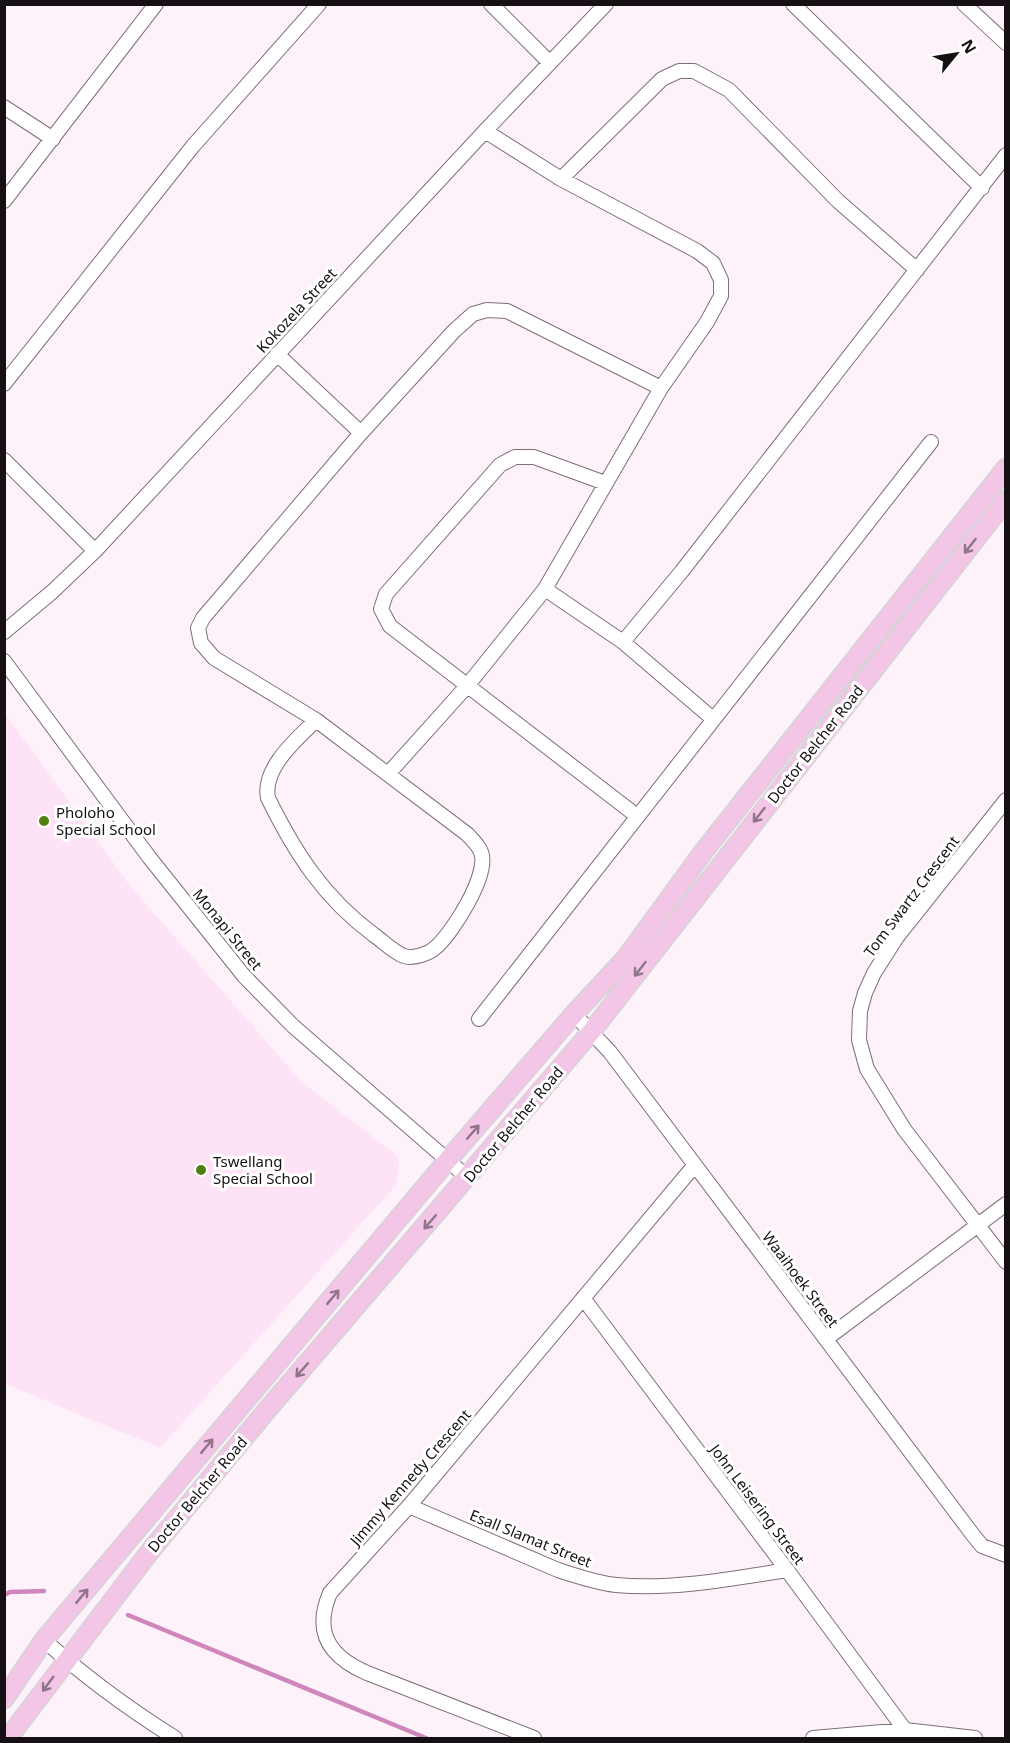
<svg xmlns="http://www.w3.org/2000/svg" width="1010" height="1743" font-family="'Noto Sans',sans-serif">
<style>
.built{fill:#fee3f6}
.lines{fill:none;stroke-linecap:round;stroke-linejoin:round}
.stream{stroke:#cf87bb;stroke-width:4.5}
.minor-casing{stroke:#7f6e79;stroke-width:16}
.major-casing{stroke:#d5d4d5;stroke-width:21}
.minor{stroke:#fff;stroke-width:14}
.major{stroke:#f3c5e6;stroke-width:18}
.oneway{stroke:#907488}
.poi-dot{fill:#507f0d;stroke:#fff;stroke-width:2}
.labels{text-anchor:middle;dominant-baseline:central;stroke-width:6;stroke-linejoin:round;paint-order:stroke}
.street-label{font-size:15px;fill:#161014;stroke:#fff}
.poi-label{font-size:15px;fill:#161014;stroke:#fff;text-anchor:start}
</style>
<rect width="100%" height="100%" fill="#fef2fa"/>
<path class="built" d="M4,712L131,887L302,1082L399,1157L397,1184L160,1448L5,1384Z"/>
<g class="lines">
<path class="stream" d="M4,1595L10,1592L44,1591
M128,1615L426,1738"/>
<g class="minor-casing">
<path id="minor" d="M491,4L550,63
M793,4L982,188
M964,4L1006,43
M4,107L53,139
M561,179L662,79L679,71H694L729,90L838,201L917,270
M4,201L156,4
M277,354L361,433
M4,384L193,146L319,4
M4,460L95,551
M605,483L534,457H515L500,465L386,594L381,609L390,626L637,816
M545,589L623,642L713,719
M4,632L52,592L95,551L485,131L606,4
M623,642L682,571L1006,155
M4,661L149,857L244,976L293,1026L468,1178
M316,720C297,739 262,768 268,798C295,853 324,898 374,935C383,941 393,952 404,956C413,959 428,954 435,948C452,934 490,874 481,852C479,846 472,839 467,834L316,720L214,658L201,643L198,628L203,618L361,433L454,331L473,314L487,310L507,311L661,388
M388,774L467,686L545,589L661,388L707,322L721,296V280L713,263L697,251L561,179L485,131
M1006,800L897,937L874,973L865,993L860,1011L859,1040L867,1069L904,1129L1006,1262
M574,1014L610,1052L973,1535L982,1546L1006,1555
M479,1019L931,442
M583,1298L787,1570L905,1730
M826,1339L1006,1204
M409,1506L558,1570C577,1576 597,1583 616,1585C673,1590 731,1579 787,1570
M44,1640C85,1677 129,1709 175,1738
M534,1738L367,1673C330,1657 313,1633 330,1593L409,1506L694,1166
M813,1738L905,1730L975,1738"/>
</g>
<g class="major-casing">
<path id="major" d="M4,1699L44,1640L447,1161L574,1014L626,958L704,851L1006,468
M8,1738L151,1550L267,1410L591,1032L1006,500"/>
</g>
<use href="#minor" class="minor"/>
<use href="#major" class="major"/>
</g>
<defs><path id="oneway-shaft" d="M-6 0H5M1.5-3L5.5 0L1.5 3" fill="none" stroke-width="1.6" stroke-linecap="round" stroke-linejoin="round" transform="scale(1.5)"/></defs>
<g class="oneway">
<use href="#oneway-shaft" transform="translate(970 546) rotate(128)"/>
<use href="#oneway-shaft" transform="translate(759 815) rotate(128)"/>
<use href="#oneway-shaft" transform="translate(640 969) rotate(128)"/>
<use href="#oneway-shaft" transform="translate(473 1132) rotate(-49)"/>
<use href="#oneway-shaft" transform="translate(430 1222) rotate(131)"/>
<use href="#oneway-shaft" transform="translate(333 1297) rotate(-50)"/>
<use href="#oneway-shaft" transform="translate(302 1370) rotate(131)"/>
<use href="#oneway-shaft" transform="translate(207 1446) rotate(-50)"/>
<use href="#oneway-shaft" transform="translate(82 1596) rotate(-50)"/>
<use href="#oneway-shaft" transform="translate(48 1684) rotate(126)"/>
</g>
<g class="poi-dot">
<circle cx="44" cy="821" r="6"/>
<circle cx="201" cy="1170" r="6"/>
</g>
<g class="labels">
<g class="street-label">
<text transform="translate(296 310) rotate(-47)">Kokozela Street</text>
<text transform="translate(815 744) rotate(-52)">Doctor Belcher Road</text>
<text transform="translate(911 896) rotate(-53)">Tom Swartz Crescent</text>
<text transform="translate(228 929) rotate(51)">Monapi Street</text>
<text transform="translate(513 1124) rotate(-50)">Doctor Belcher Road</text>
<text transform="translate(801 1279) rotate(53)">Waaihoek Street</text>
<text transform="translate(410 1477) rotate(-49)">Jimmy Kennedy Crescent</text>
<text transform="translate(197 1494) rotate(-50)">Doctor Belcher Road</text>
<text transform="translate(758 1504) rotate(53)">John Leisering Street</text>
<text transform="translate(531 1538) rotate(22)">Esall Slamat Street</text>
</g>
<g class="poi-label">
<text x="56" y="812">Pholoho<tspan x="56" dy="17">Special School</tspan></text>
<text x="213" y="1161">Tswellang<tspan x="213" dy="17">Special School</tspan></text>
</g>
</g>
<rect width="1010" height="1743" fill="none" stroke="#161014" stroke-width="12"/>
<g transform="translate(956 54) rotate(60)" stroke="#ffffff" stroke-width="4.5" paint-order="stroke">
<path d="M0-4.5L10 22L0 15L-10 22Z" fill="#161014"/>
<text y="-9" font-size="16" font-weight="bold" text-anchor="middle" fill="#161014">N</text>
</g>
</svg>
